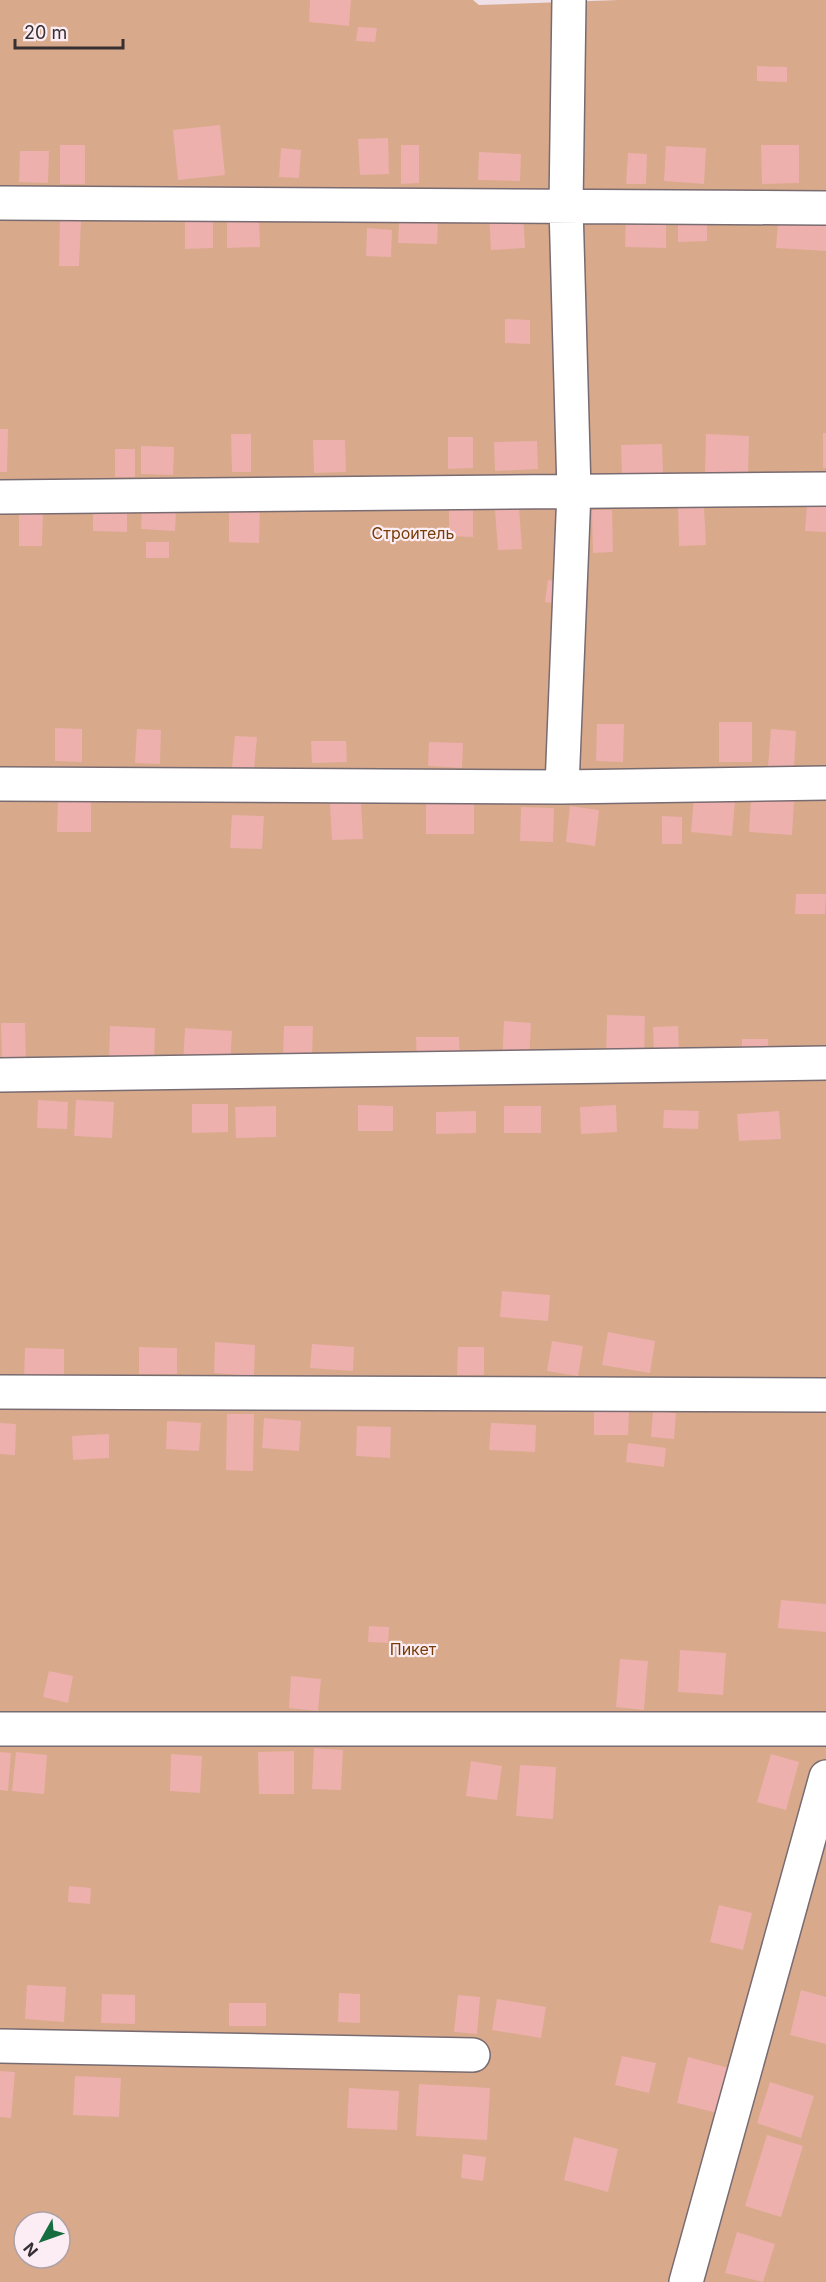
<svg xmlns="http://www.w3.org/2000/svg" width="826" height="2282" font-family="Inter,sans-serif">
<style>
.green{fill:#d8a98a;fill-rule:evenodd}
.building{fill:#edb0ad}
.lines{fill:none;stroke-linecap:round;stroke-linejoin:round}
.minor-casing{stroke:#786b71;stroke-width:36}
.minor{stroke:#fff;stroke-width:33}
.labels{text-anchor:middle;dominant-baseline:central;stroke-width:4.5;stroke-linejoin:round;paint-order:stroke}
.park-label{font-size:16px;fill:#783d06;stroke:#fcedf4}
</style>
<rect width="100%" height="100%" fill="#efe0e7"/>
<path class="green" d="M0,0H473L479,5L619,0H826V1061L0,1073Z
M826,1063V2282H0V1075ZM24,2222H60V2258H24Z"/>
<path class="building" d="M310,0H351L349,26L309,22Z
M358,27L377,28L375,42L356,41Z
M757,66L787,67V82L757,81Z
M220,125L225,175L178,180L173,130Z
M388,138L389,174L360,175L358,139Z
M60,145H85V184H60Z
M401,145H419V183L401,184Z
M761,145H799V183L762,184Z
M666,146L706,148L704,184L664,181Z
M281,148L301,150L299,178L279,177Z
M20,151H49L48,183L19,182Z
M479,152L521,154L520,181L478,180Z
M628,153L647,154L646,184H626Z
M523,211L525,248L491,250L489,213Z
M707,214V241L678,242V215Z
M626,215L666,216V248L625,247Z
M227,218H259L260,247L227,248Z
M185,219H213V248L185,249Z
M60,220H81L79,266H59Z
M399,222L438,223L437,244L398,243Z
M778,222L826,226V251L776,248Z
M367,228L392,230L391,257L366,256Z
M505,319L530,320V344L505,343Z
M0,429H8L7,472H0Z
M823,433H826V468H823Z
M231,434H251V472H232Z
M706,434L749,436L748,474L705,473Z
M448,437H473V468L448,469Z
M313,440H345L346,472L314,473Z
M537,441L538,469L495,471L494,442Z
M662,444L663,474L622,475L621,445Z
M141,446L174,447L173,475L141,474Z
M115,449H135V477H115Z
M449,502L473,503V537L449,536Z
M93,504H127V532L93,531Z
M807,505L826,506V532L805,531Z
M229,507L260,508L259,543L229,542Z
M678,507H704L706,545L679,546Z
M519,508L522,549L498,550L495,510Z
M142,510L176,511L175,531L141,529Z
M592,510H612L613,552L593,553Z
M19,512H43L42,546H19Z
M146,542H169V558H146Z
M548,580L562,582L559,604L545,602Z
M719,722H752V762H719Z
M597,724H624L623,762L596,761Z
M55,728L82,729V762L55,761Z
M137,729L161,730L160,764L135,763Z
M771,729L796,731L794,769L768,767Z
M235,736L257,737L254,769L232,767Z
M311,741H346L347,762L312,763Z
M429,742L463,743L462,768L428,766Z
M474,798V834H426V799Z
M694,798L735,801L732,836L691,832Z
M751,798L794,801L792,835L749,832Z
M58,801L91,802V832H57Z
M361,803L363,839L332,840L330,804Z
M570,806L599,810L595,846L566,842Z
M521,807L554,808L553,842L520,841Z
M232,815L264,816L262,849L230,848Z
M662,816L682,817V844H662Z
M796,894H826L825,914H795Z
M607,1015L645,1016L644,1063L606,1062Z
M504,1021L531,1023L529,1062L502,1060Z
M1,1023H25L26,1062L2,1063Z
M110,1026L155,1028L154,1064L109,1062Z
M284,1026H313L312,1059L283,1058Z
M678,1026L679,1052L654,1053L653,1027Z
M185,1028L232,1031L230,1068L183,1065Z
M416,1037H459L460,1064H417Z
M742,1039H768L769,1057L742,1058Z
M38,1100L68,1102L67,1129L37,1128Z
M76,1100L114,1102L112,1138L74,1136Z
M192,1104H228V1132L192,1133Z
M358,1105L393,1106V1131H358Z
M616,1105L617,1132L581,1134L580,1107Z
M276,1106V1137L236,1138L235,1107Z
M504,1106H541V1133H504Z
M664,1110L699,1111L698,1129L663,1128Z
M476,1111V1133L436,1134V1112Z
M779,1111L781,1139L739,1141L737,1114Z
M502,1291L550,1295L548,1321L500,1317Z
M608,1332L655,1341L650,1373L602,1365Z
M552,1341L583,1346L578,1376L547,1371Z
M215,1342L255,1345L254,1376L214,1373Z
M312,1344L354,1347L353,1371L310,1368Z
M139,1347L177,1348V1374H139Z
M458,1347H484V1375H457Z
M25,1348L64,1349V1380H24Z
M653,1411L676,1413L674,1439L651,1437Z
M594,1412H629L628,1435H594Z
M227,1414H254L253,1471L226,1470Z
M264,1418L301,1421L299,1451L262,1448Z
M167,1421L201,1423L199,1451L166,1449Z
M0,1423L16,1424L15,1455L0,1454Z
M491,1423L536,1425L535,1452L489,1450Z
M357,1426L391,1427L390,1458L356,1456Z
M109,1434V1458L73,1460L72,1436Z
M628,1443L666,1448L664,1467L626,1462Z
M781,1600L826,1604V1632L778,1628Z
M369,1626L389,1627L388,1643L368,1642Z
M680,1650L726,1653L723,1695L678,1692Z
M620,1659L648,1661L644,1710L616,1707Z
M49,1671L73,1676L68,1703L43,1697Z
M291,1676L321,1679L318,1711L289,1708Z
M314,1748L343,1750L341,1790L312,1789Z
M294,1751V1794H259L258,1752Z
M0,1752L11,1753L8,1791L0,1790Z
M16,1752L47,1755L44,1794L12,1791Z
M171,1754L202,1756L200,1793L170,1791Z
M771,1754L799,1762L786,1810L757,1802Z
M471,1761L502,1766L497,1800L466,1796Z
M520,1765L556,1767L553,1819L516,1816Z
M69,1886L91,1888L90,1904L68,1902Z
M719,1905L752,1913L743,1950L710,1942Z
M27,1985L66,1987L64,2022L25,2019Z
M801,1990L826,1997V2044L790,2035Z
M339,1993L360,1994V2023L338,2022Z
M102,1994L135,1995V2024L101,2023Z
M458,1995L480,1997L477,2034L454,2032Z
M497,1999L546,2007L541,2038L492,2030Z
M229,2003H266V2026H229Z
M622,2056L656,2063L649,2093L615,2085Z
M688,2057L729,2068L717,2113L677,2103Z
M0,2071L15,2072L11,2118L0,2117Z
M75,2076L121,2078L119,2117L73,2115Z
M770,2082L814,2096L801,2138L757,2123Z
M419,2084L490,2088L487,2140L416,2136Z
M349,2088L399,2091L397,2130L347,2128Z
M767,2135L803,2146L781,2217L745,2206Z
M574,2137L618,2149L608,2192L564,2180Z
M463,2154L486,2157L483,2181L461,2178Z
M737,2232L775,2244L763,2282L725,2273Z"/>
<g class="lines">
<g class="minor-casing">
<path id="minor" d="M0,203L826,208
M0,497L826,489
M0,784L562,787L826,783
M562,787L574,491L566,206L569,0
M0,1075L826,1063
M0,1392L826,1395
M0,1729H826
M0,2046L473,2055
M686,2282L826,1777"/>
</g>
<use href="#minor" class="minor"/>
</g>
<g class="labels">
<g class="park-label">
<text x="413" y="533">Строитель</text>
<text x="413" y="1649">Пикет</text>
</g>
</g>
<g transform="translate(42 2240) rotate(230)"><circle r="28" fill="#fcedf4" stroke="#ada1a7" stroke-width="1.5"/>
<path d="M0-4.5L10 22L0 15L-10 22Z" fill="#156d40"/>
<text y="-9" font-size="16" font-weight="bold" text-anchor="middle" fill="#363033">N</text>
</g>
<path d="M15 39v9h108v-9" fill="none" stroke="#363033" stroke-width="3"/>
<text x="24" y="39" font-size="18" fill="#363033" stroke="#fcedf4" stroke-width="4.5" paint-order="stroke">20 m</text>
</svg>
